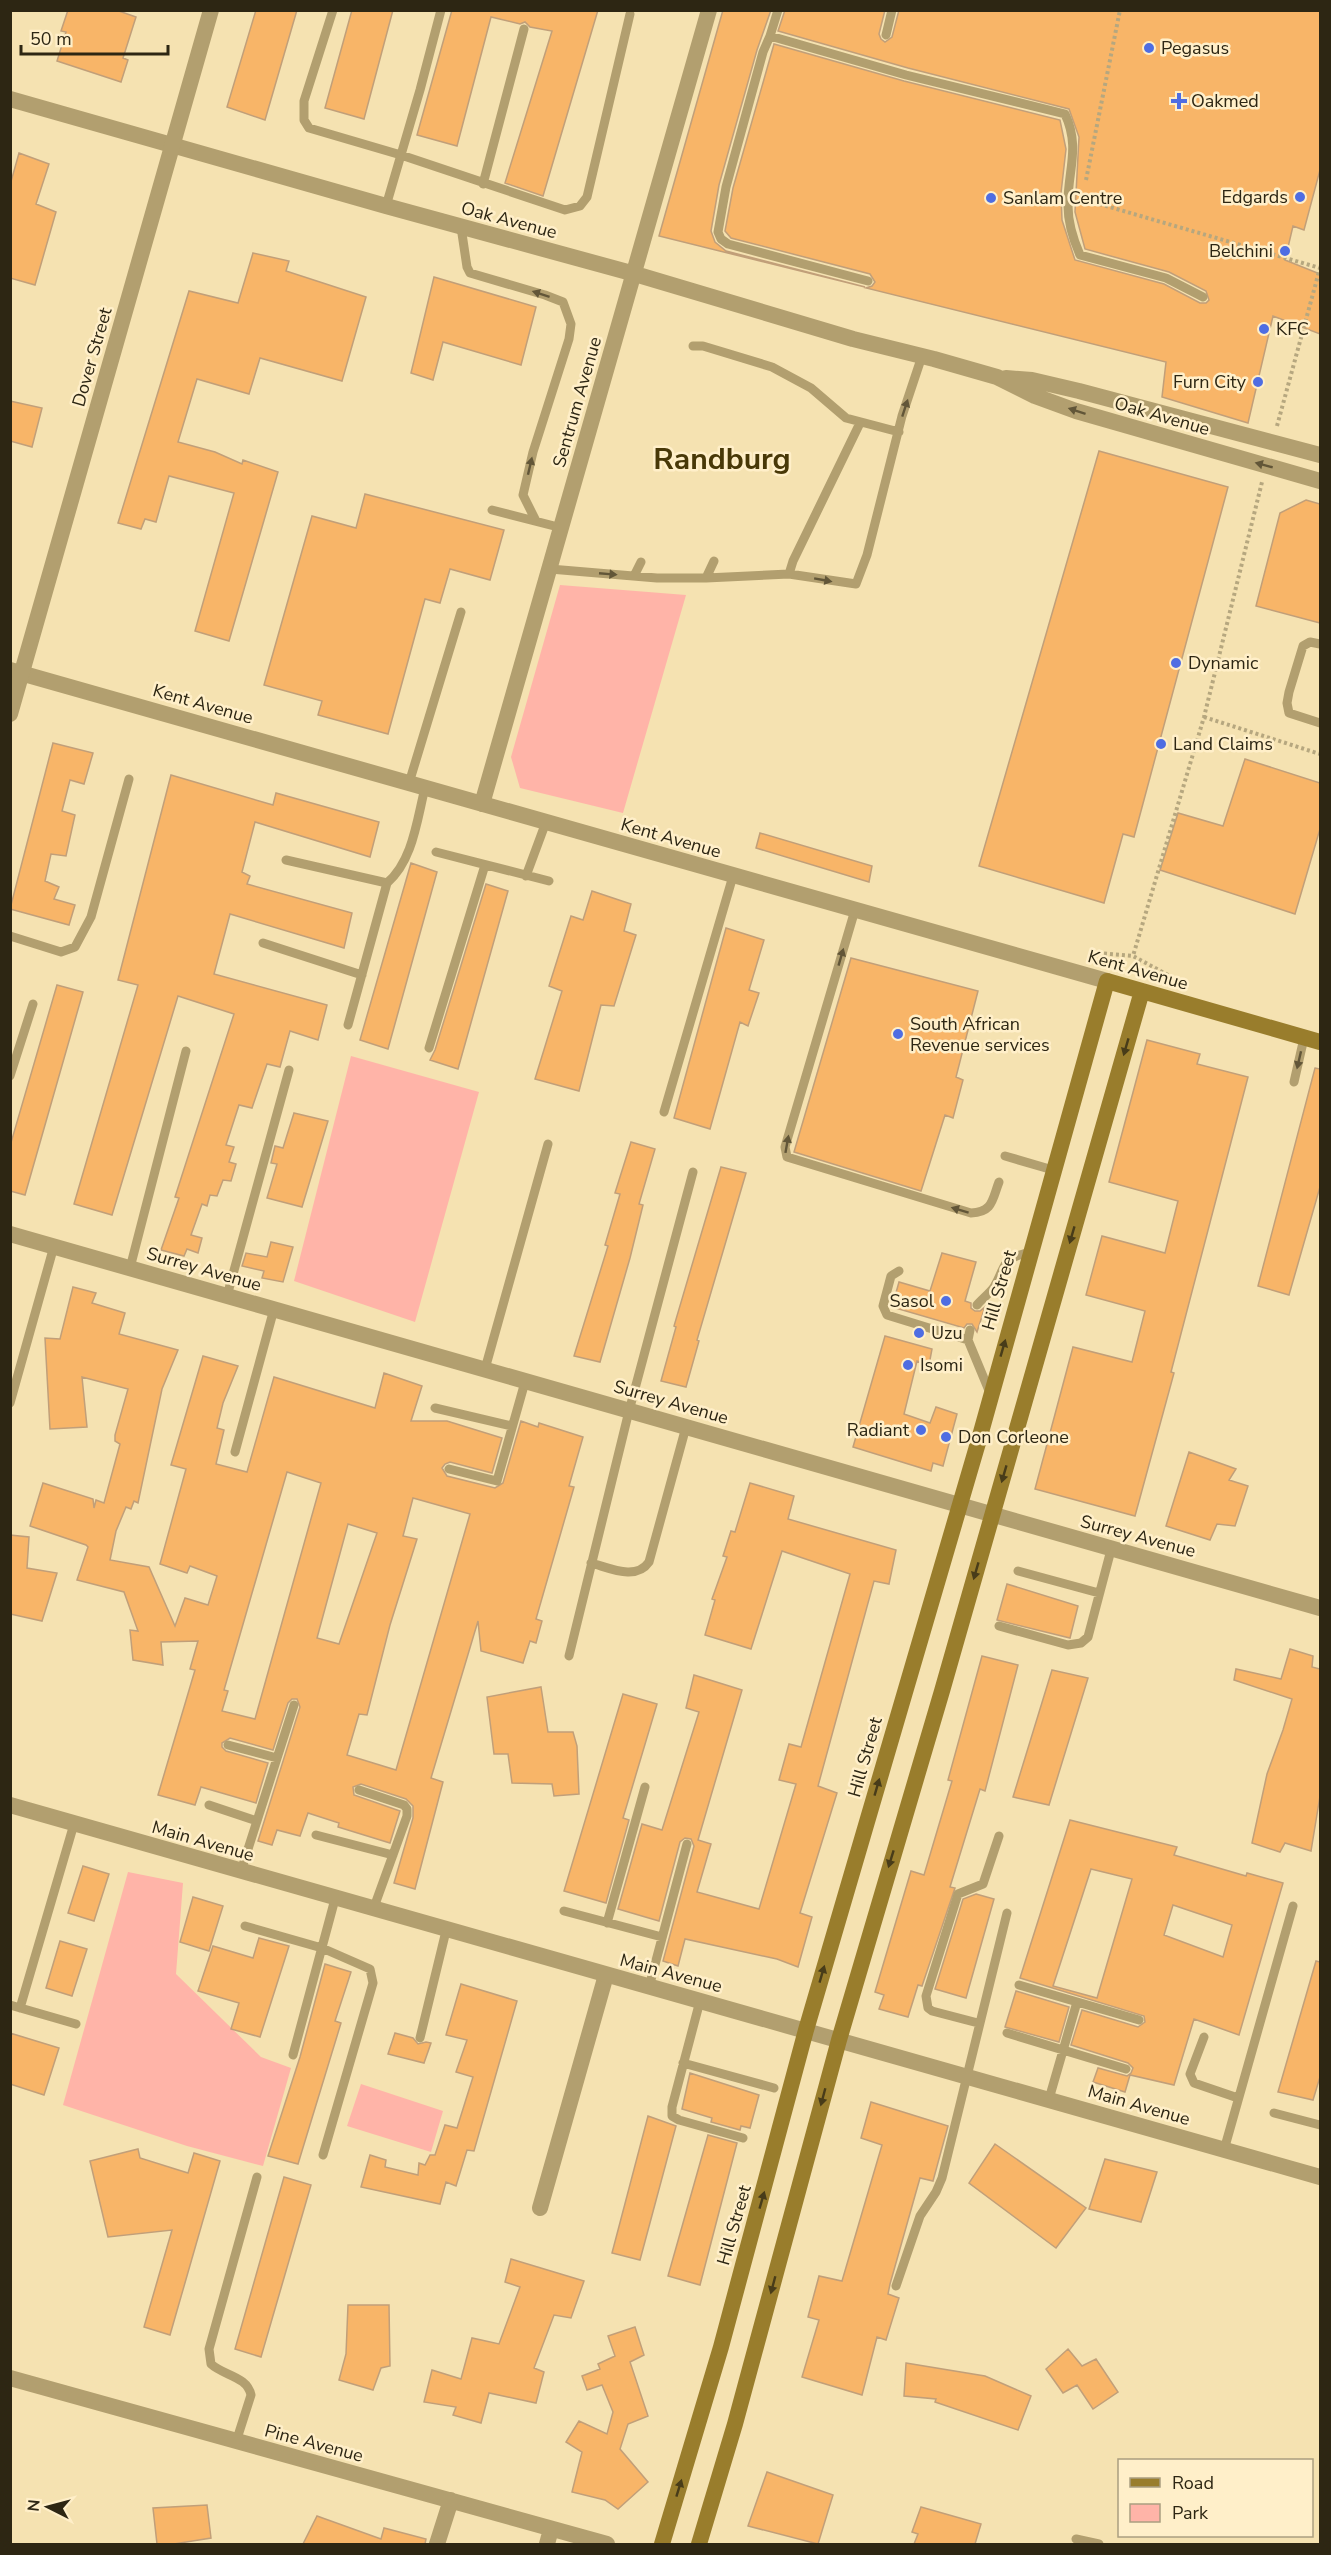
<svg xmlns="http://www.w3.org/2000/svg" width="1331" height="2555" font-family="'Nunito Sans',sans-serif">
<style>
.green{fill:#ffb4a8}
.building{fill:#f8b568;stroke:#c19f79;stroke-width:1.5;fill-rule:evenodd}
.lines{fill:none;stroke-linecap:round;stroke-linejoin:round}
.path{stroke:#b6a77f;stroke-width:4;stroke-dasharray:3 3;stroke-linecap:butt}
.service{stroke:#b29f6f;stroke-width:9}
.minor{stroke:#b29f6f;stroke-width:16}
.tertiary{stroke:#b29f6f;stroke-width:16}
.secondary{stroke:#997d2c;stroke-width:16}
.oneway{fill:#625638}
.oneway2{fill:#483c19}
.poi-dot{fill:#4f6de2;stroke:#ffefc9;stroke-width:2}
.labels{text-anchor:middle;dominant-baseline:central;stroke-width:5;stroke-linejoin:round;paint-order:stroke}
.poi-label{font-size:18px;fill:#2d2613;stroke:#ffefc9;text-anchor:start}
.street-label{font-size:18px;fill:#2d2613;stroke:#ffefc9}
.town-label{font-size:30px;font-weight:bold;fill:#483807;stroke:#ffefc9}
</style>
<rect width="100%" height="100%" fill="#f5e2b1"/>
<path class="green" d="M560,585L686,595L623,813L520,788L511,757Z
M351,1056L479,1092L415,1322L294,1281Z
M128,1872L183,1883L176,1974L261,2057L291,2068L263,2166L187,2146L63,2105Z
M361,2084L443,2111L431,2152L347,2126Z"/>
<path class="building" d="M68,10H116L136,17L123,58L128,60L121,82L57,61L66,32L61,31Z
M256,10H297L265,120L227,107Z
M352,10H393L364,119L325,108Z
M452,10H598L543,196L505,183L552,31L530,27L525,22L520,24L491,17L457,146L417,135Z
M723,10H771L757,50L719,185L711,231L715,242L726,251L865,287L659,236Z
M785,10H885L879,34L881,39L885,42L892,37L899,10H1320V170L1304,230L1293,226L1285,260L1320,274V334L1273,316L1248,423L1162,397L1166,362L866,288L872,286L875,282L870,274L731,238L725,231L733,188L774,44L904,81L1060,120L1066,149L1061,193L1062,220L1075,260L1164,284L1200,303H1206L1209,300L1206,291L1169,272L1085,249L1075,212L1079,137L1069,109L908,68L778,31Z
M19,153L49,164L36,204L56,212L35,285L10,278V185Z
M253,253L289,261L286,271L366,297L342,381L260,358L249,394L197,379L178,442L215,452L242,464L243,460L278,472L229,641L195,631L234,493L169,476L156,522L145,519L141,529L118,523L189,291L238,303Z
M434,277L536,307L521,365L443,342L433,380L411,373Z
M10,401L42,408L32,447L10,441Z
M1099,451L1228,487L1134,837L1123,834L1104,903L979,866Z
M365,494L504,530L490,580L450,569L440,603L425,599L388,734L318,715L322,701L264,685L312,516L356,528Z
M1306,500L1320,504V623L1256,606L1280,513Z
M53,743L93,753L84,784L70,780L62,811L75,815L66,856L51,854L45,881L59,887L54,899L75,905L69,925L10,909Z
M1245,759L1320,783V829L1295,914L1160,870L1178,813L1223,826Z
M171,775L273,805L276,793L379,822L370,857L255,822L242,872L250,876L247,884L352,913L344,948L230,914L214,974L327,1005L318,1040L290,1031L280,1067L267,1064L252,1108L239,1105L226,1145L234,1147L229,1162L236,1164L231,1181L223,1180L217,1196L210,1195L207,1206L202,1204L191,1235L202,1238L198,1253L187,1249L184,1256L161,1250L179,1198L175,1197L234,1014L178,996L112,1215L74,1204L138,985L118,980Z
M760,833L872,866L869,882L756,848Z
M411,863L437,872L388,1049L360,1040Z
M486,884L508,891L458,1069L430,1060L435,1050Z
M592,891L631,904L624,931L636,935L614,1006L601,1005L579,1091L535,1079L562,991L549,986L571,916L583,920Z
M726,928L764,940L749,990L759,993L748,1026L740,1022L710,1129L674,1118Z
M851,958L978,991L956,1077L963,1080L953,1118L945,1115L921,1191L794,1152Z
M57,985L83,992L25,1195L10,1191V1146Z
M1147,1040L1200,1054L1197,1064L1248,1077L1171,1372L1174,1373L1135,1516L1035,1489L1073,1347L1132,1362L1145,1311L1086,1295L1102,1236L1165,1253L1178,1201L1109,1182Z
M1315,1068L1320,1069V1187L1289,1295L1258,1286Z
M294,1113L328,1121L302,1207L267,1198L277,1164L271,1163L275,1146L283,1148Z
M631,1142L655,1149L639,1204L643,1205L630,1258L600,1362L574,1356L608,1246L605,1245L620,1194L615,1193Z
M721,1167L746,1173L697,1340L699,1341L686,1387L661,1381L676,1327L674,1326Z
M271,1242L293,1247L283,1282L262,1278L264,1271L242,1266L246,1253L267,1257Z
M942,1253L976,1262L965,1301L971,1303V1308L975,1311H980L985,1307L977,1332L972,1324H967L964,1328L892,1307L899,1282L930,1291Z
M73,1287L96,1293L92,1303L125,1313L119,1334L178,1350L162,1389L138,1503L134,1501L131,1509L126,1507L116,1531L110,1560L149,1567L175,1626L185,1598L208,1605L217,1576L190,1566L187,1573L160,1564L186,1469L171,1465L203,1356L238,1366L223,1403L217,1428L224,1430L216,1464L247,1472L274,1377L375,1408L384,1373L422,1386L411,1421H447L502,1438L492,1473L450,1462L445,1464L442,1468L447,1476L495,1488L503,1483L521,1421L538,1427L539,1423L583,1437L569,1486L574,1487L536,1619L542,1621L536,1643L530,1641L523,1663L481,1651L478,1621L431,1778L443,1782L415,1889L394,1883L413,1818V1806L406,1799L361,1784L353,1787L354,1795L400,1811L390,1843L338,1827L339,1823L308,1813L300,1836L277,1830L272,1845L258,1841L300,1707L297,1699H292L288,1703L273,1750L230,1738L222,1743V1747L226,1751L268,1763L256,1803L201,1787L195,1805L158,1795L195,1670L190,1669L198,1641L161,1642L163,1665L133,1660L130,1630L138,1631L124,1592L77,1580L88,1547L86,1545L30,1526L43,1483L93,1499L94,1508L96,1500L104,1503L120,1444L115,1441V1435L128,1389L82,1377L87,1427L50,1429L45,1338L60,1339ZM287,1472L321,1483L255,1719L222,1711L228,1691L224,1690ZM413,1498L470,1514L396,1770L347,1755L359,1714L367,1715L390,1625L417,1539L403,1536ZM348,1524L377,1533L339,1644L317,1638Z
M885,1336L932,1349L929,1365L917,1361L904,1414L930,1423L936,1407L957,1414L943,1466L933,1463L931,1471L853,1447Z
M1189,1452L1236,1469L1229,1480L1248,1486L1235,1526L1217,1524L1210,1540L1166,1526Z
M750,1483L794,1496L788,1519L896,1550L889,1584L874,1581L818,1786L837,1793L800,1913L812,1917L798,1967L777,1959L685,1939L678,1966L663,1961L694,1846L691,1839L685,1838L680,1842L659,1921L618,1909L642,1824L662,1830L699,1712L686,1708L694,1675L742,1690L698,1840L711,1844L697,1892L759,1909L796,1784L779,1780L789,1744L801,1747L850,1574L782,1551L751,1649L705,1635L715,1600L712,1599L727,1557L723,1556L731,1531L735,1532Z
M10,1535L29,1537L27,1568L57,1573L42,1621L10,1614Z
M1007,1584L1078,1606L1070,1638L997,1620Z
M1290,1649L1313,1656L1312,1667L1320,1669V1796L1311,1851L1285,1843L1280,1852L1252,1843L1267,1774L1283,1730L1292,1699L1234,1680L1236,1669L1281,1679Z
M982,1656L1018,1665L985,1791L980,1789L950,1887L955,1888L922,1986L918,1985L908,2017L879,2009L884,1995L875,1992L911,1871L924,1875L952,1781L948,1780Z
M1052,1670L1088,1678L1049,1805L1013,1797Z
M541,1687L548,1732H573L577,1746L579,1794L554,1796L552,1784L512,1783L508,1754H494L487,1697Z
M623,1694L657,1704L623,1818L629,1820L606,1903L564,1891Z
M1070,1820L1177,1847L1174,1855L1246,1876L1247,1873L1283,1883L1239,2035L1194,2019L1174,2085L1130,2075L1125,2092L1093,2082L1098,2068L1127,2076L1131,2073L1133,2068L1128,2063L1071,2045L1082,2010L1138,2027L1145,2022L1144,2016L1020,1978ZM1091,1869L1132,1879L1097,1998L1053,1986ZM1173,1905L1232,1925L1223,1957L1164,1935Z
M83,1866L109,1874L94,1921L68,1913Z
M976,1894L994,1899L966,1998L935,1989L963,1899Z
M193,1897L223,1906L209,1951L180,1942Z
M259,1938L289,1946L260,2037L231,2029L239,2003L198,1991L213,1946L253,1958Z
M60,1941L87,1949L72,1996L46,1988Z
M1316,1961L1320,1962V2077L1313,2100L1278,2092Z
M325,1964L351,1972L335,2021L341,2023L298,2164L268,2156L300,2057Z
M461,1984L517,2001L474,2151L467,2150L456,2186L446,2182L440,2204L361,2187L370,2155L386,2160L385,2167L418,2175L419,2163L425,2165L430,2155H435L445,2125L457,2128L473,2077L456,2072L467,2040L446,2035Z
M1016,1991L1069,2007L1059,2042L1005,2027Z
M10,2033L59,2048L44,2095L10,2084Z
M395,2033L413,2038L418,2044L426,2042L431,2043L424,2063L388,2054Z
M690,2073L759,2095L750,2128L741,2126L740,2130L711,2122L712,2118L682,2109Z
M871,2102L948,2126L933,2181L920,2178L890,2284L888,2294L899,2298L886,2340L877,2337L862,2395L802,2377L819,2320L808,2317L819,2276L842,2281L882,2145L861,2138Z
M648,2116L676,2126L640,2260L612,2253Z
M708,2135L737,2143L700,2285L668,2276Z
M995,2144L1086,2208L1056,2248L969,2183Z
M138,2149L140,2158L188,2173L194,2153L220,2161L170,2335L144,2327L172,2230L108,2237L90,2161Z
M1105,2159L1157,2172L1141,2222L1089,2209Z
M284,2177L311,2185L261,2357L235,2349Z
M511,2259L584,2281L571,2318L554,2315L534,2368L544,2372L536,2403L489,2393L481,2423L453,2415L456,2407L424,2402L432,2370L461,2379L472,2338L499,2344L520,2287L505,2282Z
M348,2305H389L390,2366L381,2368L373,2390L339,2380L346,2354Z
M635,2327L644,2355L630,2362L648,2416L628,2424L620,2449L648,2482L618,2509L605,2500L572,2492L582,2452L566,2442L579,2421L607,2434L613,2412L602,2385L587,2390L582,2376L600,2369L598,2364L615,2356L608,2336Z
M1068,2349L1082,2366L1096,2359L1118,2392L1093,2409L1077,2385L1063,2393L1046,2369Z
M906,2363L985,2376L1031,2396L1018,2430L935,2402L936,2399L904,2396Z
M767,2472L833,2495L818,2544L748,2526Z
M207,2505L211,2538L174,2544H157L153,2508Z
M921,2507L981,2524L975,2544H914L918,2534L912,2532Z
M317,2516L381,2539L384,2528L426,2539L425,2544H303Z"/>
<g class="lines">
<path class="path" d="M1086,180L1120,10
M1082,199L1320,268
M1277,426L1320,268
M1204,717L1320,754
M1098,953L1133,956
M1168,975L1133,956L1204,717L1262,482"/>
<path class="service" d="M333,10L304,101V120L309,128L401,155L565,210L580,206L587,197L630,14
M886,35L892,10
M770,36L778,10
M483,184L524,29
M386,206L420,90L441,10
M461,227L467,267L470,273L545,295L563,302L571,324L569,339L533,452L523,495L536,521
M868,281L728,244L721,239L718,232L726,187L763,52L770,36L906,75L1065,114C1081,148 1067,172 1068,206C1068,224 1073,239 1080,255L1166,278L1203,297
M693,346H703L772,367L811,388L846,418L899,432
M492,510L562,528
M550,569L657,578H706L789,574L856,584L867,555L902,416L922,356
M789,574L793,561L860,423
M634,576L641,562
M706,578L714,561
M1320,644L1310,642L1303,646L1289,692L1287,703L1289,713L1320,723
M409,783L461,612
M436,852L549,881
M286,860L387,883
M526,876L546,822
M855,910L785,1147L787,1157L971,1213C993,1212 992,1200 999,1182
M10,936L61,952L75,947L91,917L129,779
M263,943L362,975
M348,1025L387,883C413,861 417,819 425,788
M429,1048L485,865
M10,1076L33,1004
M1294,1082L1304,1038
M664,1112L733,876
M1005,1156L1053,1170
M130,1268L186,1051
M899,1271L891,1276L883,1306L887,1315L968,1340L970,1330
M227,1296L289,1070
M977,1305C982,1299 990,1293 994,1287C1008,1263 999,1260 1030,1252
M968,1340L990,1393
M485,1369L548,1144
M10,1403L54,1246
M435,1408L512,1426
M235,1452L274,1309
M449,1469L497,1481L525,1382
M591,1563C610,1568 636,1581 649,1562L686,1427
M1018,1571L1099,1593
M999,1626L1068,1645L1081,1643L1088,1637L1111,1550
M569,1656L629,1411L693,1172
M228,1745L277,1758
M359,1790L404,1805L407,1809V1816L373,1910
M209,1805L257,1821
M316,1835L393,1855
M241,1871L294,1705
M564,1911L662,1937
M607,1923L645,1787
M245,1926L322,1948L370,1969L373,1983L323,2155
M1019,1985L1139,2020
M649,1987L687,1844
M700,2001L672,2107V2116L679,2120L743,2138
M10,2005L76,2024
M20,2008L74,1824
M978,2023L932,2011L928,2008L926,1996L958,1894L983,1884L999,1836
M1007,2033L1126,2069
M1204,2037L1190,2074L1194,2083L1238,2098
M420,2038L446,1931
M293,2055L335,1899
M683,2063L774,2088
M1049,2099L1077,2002
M1274,2113L1320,2125
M1224,2150L1293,1906
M896,2286L920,2216L936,2192L942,2178L1007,1913
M236,2442L251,2395C247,2376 224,2376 211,2364L209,2349L257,2177
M1076,2539L1099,2544"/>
<path class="minor" d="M10,99L386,206L635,274L853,339L934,359L997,377L1035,396L1076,411L1320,481
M1006,378L1032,380L1079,391L1320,455
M10,670L1107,981
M482,804L709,10
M10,1234L1320,1608
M540,2208L606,1975
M10,2378L607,2544
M437,2544L451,2500
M547,2544L551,2529"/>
<path class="tertiary" d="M10,714L211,10
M10,1805L1320,2177"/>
<path class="secondary" d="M662,2544L721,2347L806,2030L978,1443L1107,981L1320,1042
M699,2544L735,2424L839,2040L942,1691L1142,991"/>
</g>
<defs><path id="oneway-solid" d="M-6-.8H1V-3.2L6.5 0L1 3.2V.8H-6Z" transform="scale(1.5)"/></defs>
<g class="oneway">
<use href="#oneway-solid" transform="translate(541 294) rotate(-162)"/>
<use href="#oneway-solid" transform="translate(905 408) rotate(-72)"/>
<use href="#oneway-solid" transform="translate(1077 411) rotate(-162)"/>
<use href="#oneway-solid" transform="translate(1264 465) rotate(-165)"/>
<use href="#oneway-solid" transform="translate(530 466) rotate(-77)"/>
<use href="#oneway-solid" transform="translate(608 574) rotate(5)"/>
<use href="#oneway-solid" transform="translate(823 580) rotate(10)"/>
<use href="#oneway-solid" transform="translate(841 957) rotate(-74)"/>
<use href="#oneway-solid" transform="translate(1299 1060) rotate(103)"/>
<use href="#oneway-solid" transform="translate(787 1144) rotate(-80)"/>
<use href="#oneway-solid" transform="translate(960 1210) rotate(-163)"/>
</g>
<g class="oneway2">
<use href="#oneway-solid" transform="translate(1126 1047) rotate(106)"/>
<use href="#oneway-solid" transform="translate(1072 1235) rotate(106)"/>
<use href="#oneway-solid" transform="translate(1003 1348) rotate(-74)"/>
<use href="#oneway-solid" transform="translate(1004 1474) rotate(106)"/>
<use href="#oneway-solid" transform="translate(976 1571) rotate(106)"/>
<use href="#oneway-solid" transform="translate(877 1787) rotate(-74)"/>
<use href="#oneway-solid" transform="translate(891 1859) rotate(107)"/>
<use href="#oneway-solid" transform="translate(822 1974) rotate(-74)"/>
<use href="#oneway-solid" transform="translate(823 2097) rotate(105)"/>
<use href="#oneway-solid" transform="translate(762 2200) rotate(-74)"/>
<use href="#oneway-solid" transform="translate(773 2285) rotate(105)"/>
<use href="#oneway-solid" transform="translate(679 2488) rotate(-73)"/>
</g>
<g class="poi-dot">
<circle cx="1149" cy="48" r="6"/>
<path d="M1176 92h6v6h6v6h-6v6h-6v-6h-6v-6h6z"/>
<circle cx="1300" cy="197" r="6"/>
<circle cx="991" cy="198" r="6"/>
<circle cx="1285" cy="251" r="6"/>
<circle cx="1264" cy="329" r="6"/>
<circle cx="1258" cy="382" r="6"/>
<circle cx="1176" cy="663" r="6"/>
<circle cx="1161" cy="744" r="6"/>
<circle cx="898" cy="1034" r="6"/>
<circle cx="946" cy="1301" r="6"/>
<circle cx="919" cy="1333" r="6"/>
<circle cx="908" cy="1365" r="6"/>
<circle cx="921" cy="1430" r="6"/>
<circle cx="946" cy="1437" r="6"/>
</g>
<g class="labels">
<g class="poi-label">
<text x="1161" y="48">Pegasus</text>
<text x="1191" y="101">Oakmed</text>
<text x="1288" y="197" text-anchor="end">Edgards</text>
<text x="1003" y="198">Sanlam Centre</text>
<text x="1273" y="251" text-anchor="end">Belchini</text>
<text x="1276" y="329">KFC</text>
<text x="1246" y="382" text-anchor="end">Furn City</text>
<text x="1188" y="663">Dynamic</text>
<text x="1173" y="744">Land Claims</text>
<text x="910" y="1024">South African<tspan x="910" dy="21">Revenue services</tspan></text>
<text x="934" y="1301" text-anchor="end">Sasol</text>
<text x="931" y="1333">Uzu</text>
<text x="920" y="1365">Isomi</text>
<text x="909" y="1430" text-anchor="end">Radiant</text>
<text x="958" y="1437">Don Corleone</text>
</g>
<g class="street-label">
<text transform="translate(509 220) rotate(15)">Oak Avenue</text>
<text transform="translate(92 357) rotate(-74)">Dover Street</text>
<text transform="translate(577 402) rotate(-74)">Sentrum Avenue</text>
<text transform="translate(1162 416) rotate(16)">Oak Avenue</text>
<text transform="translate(203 704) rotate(16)">Kent Avenue</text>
<text transform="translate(671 838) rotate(16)">Kent Avenue</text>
<text transform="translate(1138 970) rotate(16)">Kent Avenue</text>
<text transform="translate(204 1269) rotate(16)">Surrey Avenue</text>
<text transform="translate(999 1290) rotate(-74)">Hill Street</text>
<text transform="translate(671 1402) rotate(16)">Surrey Avenue</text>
<text transform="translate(1138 1536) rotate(15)">Surrey Avenue</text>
<text transform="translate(865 1757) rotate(-74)">Hill Street</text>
<text transform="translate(203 1841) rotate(16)">Main Avenue</text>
<text transform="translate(671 1973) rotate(15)">Main Avenue</text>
<text transform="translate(1139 2105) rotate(16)">Main Avenue</text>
<text transform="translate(734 2225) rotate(-74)">Hill Street</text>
<text transform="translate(314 2443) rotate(15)">Pine Avenue</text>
</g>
<g class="town-label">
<text x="722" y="459">Randburg</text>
</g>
</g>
<rect width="1331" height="2555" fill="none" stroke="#2d2613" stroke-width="24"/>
<rect x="1118" y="2459" width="195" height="78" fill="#ffefc9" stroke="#ab9f80" stroke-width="1.5"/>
<rect x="1130" y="2478" width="30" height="9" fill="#997d2c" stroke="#ab9f80" stroke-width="1.5"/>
<text x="1172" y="2489" font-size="18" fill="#2d2613">Road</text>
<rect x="1130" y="2504" width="30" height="18" fill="#ffb4a8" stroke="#ab9f80" stroke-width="1.5"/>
<text x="1172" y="2519" font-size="18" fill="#2d2613">Park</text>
<g transform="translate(48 2507) rotate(276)" stroke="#ffefc9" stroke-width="4.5" paint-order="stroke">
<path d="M0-4.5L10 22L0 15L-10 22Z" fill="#2d2613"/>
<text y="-9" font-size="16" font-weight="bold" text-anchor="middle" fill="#2d2613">N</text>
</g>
<path d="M21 45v9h147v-9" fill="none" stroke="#2d2613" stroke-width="3"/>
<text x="30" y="45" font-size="18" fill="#2d2613" stroke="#ffefc9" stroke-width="4.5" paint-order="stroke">50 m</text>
</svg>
